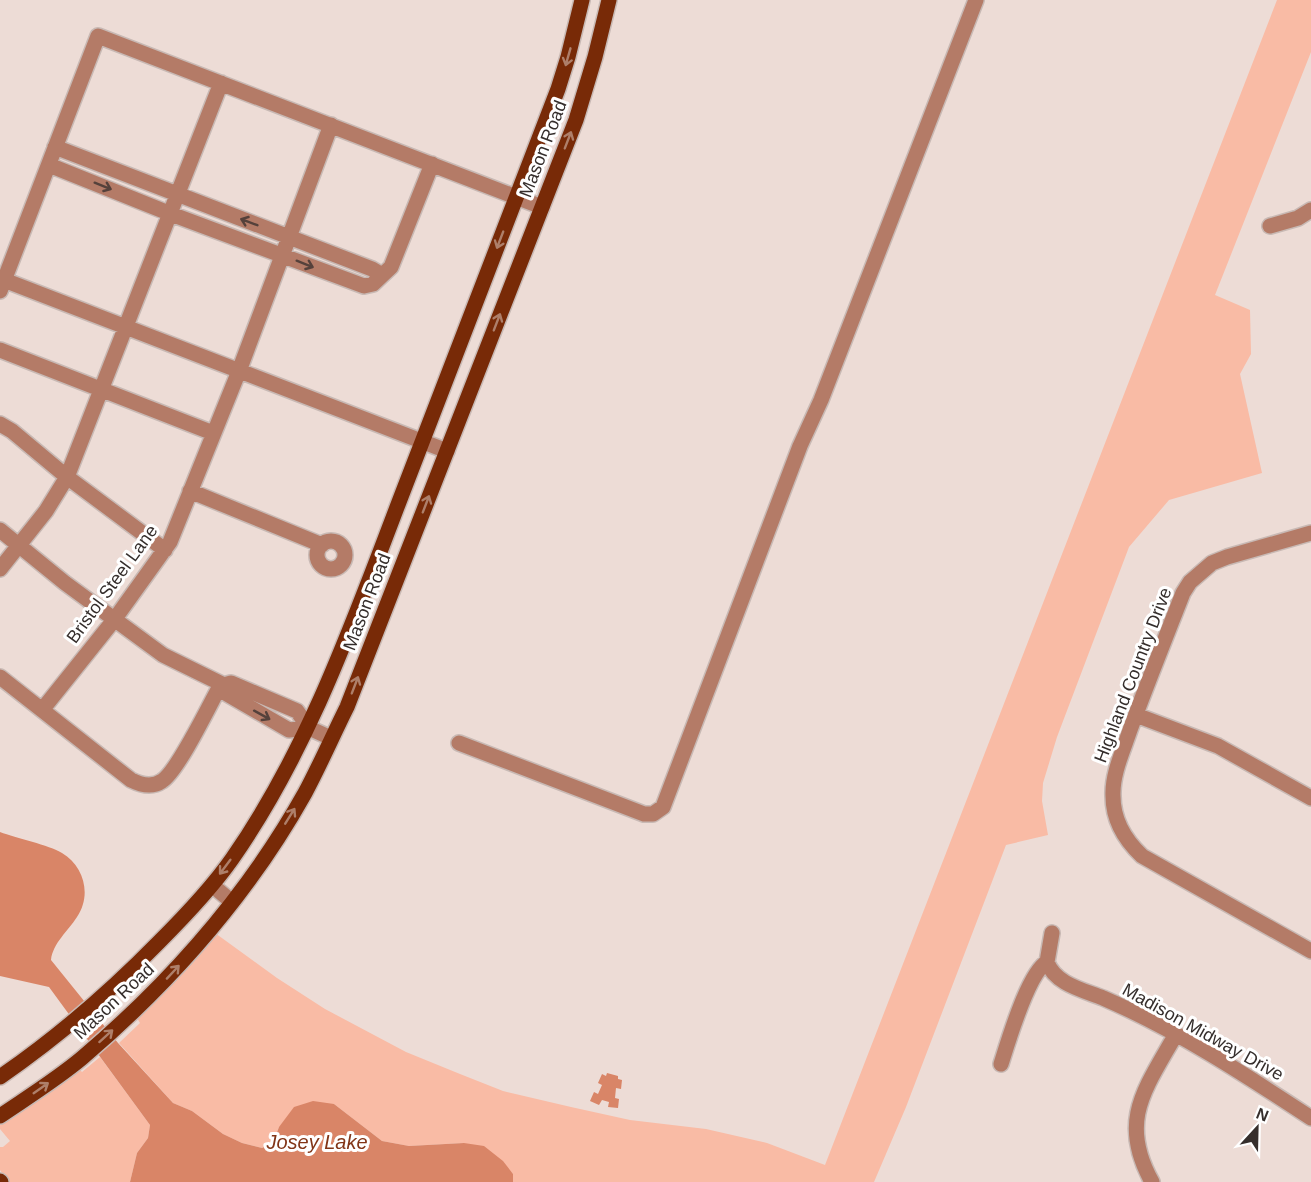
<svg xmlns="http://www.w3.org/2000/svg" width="1311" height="1182" font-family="Helvetica,sans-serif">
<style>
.green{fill:#f9bba5}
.water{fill:#d98567}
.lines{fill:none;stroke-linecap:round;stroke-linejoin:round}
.minor-casing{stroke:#c8b9b4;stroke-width:18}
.major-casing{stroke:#c8b9b4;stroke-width:18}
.minor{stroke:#b47b67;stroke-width:15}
.major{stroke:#782a07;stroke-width:15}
.oneway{stroke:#ae7f6a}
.oneway2{stroke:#55413b}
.labels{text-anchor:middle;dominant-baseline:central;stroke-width:6;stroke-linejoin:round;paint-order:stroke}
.street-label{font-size:18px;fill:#352e2c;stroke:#fff}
.water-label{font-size:20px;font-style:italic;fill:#823517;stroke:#fff}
</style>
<rect width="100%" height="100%" fill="#eddcd6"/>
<path class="green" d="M1277,0H1311V52L1215,295L1250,310L1251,354L1240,374L1262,473L1169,500L1129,547L1057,737L1043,783L1042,801L1048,835L1006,845L906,1107L874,1182H513V1174L464,1143L409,1146L382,1141L334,1104L279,1127L273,1143L262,1148L242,1143L223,1134L192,1111L173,1103L119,1043L140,1023L137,1018L215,933L277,978L325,1009L406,1052L460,1074L503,1091L571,1107L630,1120L706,1129L767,1143L825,1165Z
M100,1057L150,1125L148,1138L137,1153L130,1182H8L0,1170V1147H3L10,1141L0,1129V1125L78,1068L82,1072Z"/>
<path class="water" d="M0,832C16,838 49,845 62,853C84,866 92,895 77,917C68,931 53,943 51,960L118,1043L173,1103L192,1111L223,1134L242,1143L262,1148L273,1143L279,1127L294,1107L313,1101L334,1104L382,1141L409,1146L464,1143L484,1146L503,1161L513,1174V1182H130L137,1153L148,1138L150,1125L49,987L0,976Z
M607,1073L618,1076V1079L622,1080L621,1089L616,1088L615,1098L619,1099L618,1108L608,1107L609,1102L602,1100L599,1105L590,1101L594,1092L598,1094L602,1085L598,1083L602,1074L606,1076Z"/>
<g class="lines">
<g class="minor-casing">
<path id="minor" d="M55,147L372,269L382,275
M49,165L171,214L364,286L373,284L391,267L432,164
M1270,226L1298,218L1311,210
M4,280L447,451
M0,291L98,36L542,207
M0,350L213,433
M0,424L12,431L67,477L165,550
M190,491L322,545
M0,530L65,583L163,655L224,685L231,683L297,711L309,728L331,738
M1311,533L1227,557L1212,563L1190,582L1183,593C1165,639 1147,684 1130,730C1123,751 1112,774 1113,796C1113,821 1125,840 1142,856L1311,951
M317 555a14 14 0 1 1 28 0a14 14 0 1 1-28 0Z
M0,569L46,511L67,477L221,83
M0,677L131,780C141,785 152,788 162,781C178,771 210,704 221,684
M224,685L227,694L289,730L309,728
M42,710L114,620L170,542L239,371L331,125
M1136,715L1218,746L1311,798
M459,743L644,814H653L663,807L800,446L821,400L976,0
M212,885L232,902
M1047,962C1055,984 1083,990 1103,998C1177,1030 1244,1074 1311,1118
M1001,1064C1008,1042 1028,973 1047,962L1052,933
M1152,1182C1118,1121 1145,1089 1176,1034"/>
</g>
<g class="major-casing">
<path id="major" d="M0,1077C58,1037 110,992 159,942C185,916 211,889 232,859C308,750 352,625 399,502C452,364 505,227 558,89L568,57L582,0
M0,1116C28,1097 57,1079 82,1058C170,983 248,895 305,793C320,765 333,735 347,707L576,120L595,57L609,0
M0,1181L1,1182"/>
</g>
<use href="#minor" class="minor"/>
<use href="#major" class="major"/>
</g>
<defs><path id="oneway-shaft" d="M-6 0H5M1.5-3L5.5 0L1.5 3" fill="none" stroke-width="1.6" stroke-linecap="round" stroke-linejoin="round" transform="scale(1.5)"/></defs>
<g class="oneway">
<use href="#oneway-shaft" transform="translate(568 57) rotate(106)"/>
<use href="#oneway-shaft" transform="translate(568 140) rotate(-69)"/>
<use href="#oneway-shaft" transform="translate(500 240) rotate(111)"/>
<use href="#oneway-shaft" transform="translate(497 322) rotate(-69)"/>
<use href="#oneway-shaft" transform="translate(426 504) rotate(-69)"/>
<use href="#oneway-shaft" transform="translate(355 685) rotate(-69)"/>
<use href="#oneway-shaft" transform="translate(290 816) rotate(-58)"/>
<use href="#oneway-shaft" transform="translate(225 867) rotate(127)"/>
<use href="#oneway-shaft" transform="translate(173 972) rotate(-47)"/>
<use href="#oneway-shaft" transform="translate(106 1036) rotate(-42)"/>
<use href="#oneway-shaft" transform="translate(41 1088) rotate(-35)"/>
</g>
<g class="oneway2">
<use href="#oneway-shaft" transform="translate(103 186) rotate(22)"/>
<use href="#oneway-shaft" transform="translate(249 222) rotate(-159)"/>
<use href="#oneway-shaft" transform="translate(305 264) rotate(22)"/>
<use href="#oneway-shaft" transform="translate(262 715) rotate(29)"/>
</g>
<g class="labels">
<g class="street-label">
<text transform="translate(543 149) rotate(-69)">Mason Road</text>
<text transform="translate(112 584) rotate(-54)">Bristol Steel Lane</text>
<text transform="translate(367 602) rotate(-69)">Mason Road</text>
<text transform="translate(1133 675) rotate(-69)">Highland Country Drive</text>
<text transform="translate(114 1001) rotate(-43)">Mason Road</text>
<text transform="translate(1203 1032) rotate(29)">Madison Midway Drive</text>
</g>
<g class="water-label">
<text x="317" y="1142">Josey Lake</text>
</g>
</g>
<g transform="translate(1257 1128) rotate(22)" stroke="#ffffff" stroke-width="4.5" paint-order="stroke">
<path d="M0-4.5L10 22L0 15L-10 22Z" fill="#352e2c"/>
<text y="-9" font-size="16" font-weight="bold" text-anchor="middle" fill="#352e2c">N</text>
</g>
</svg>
